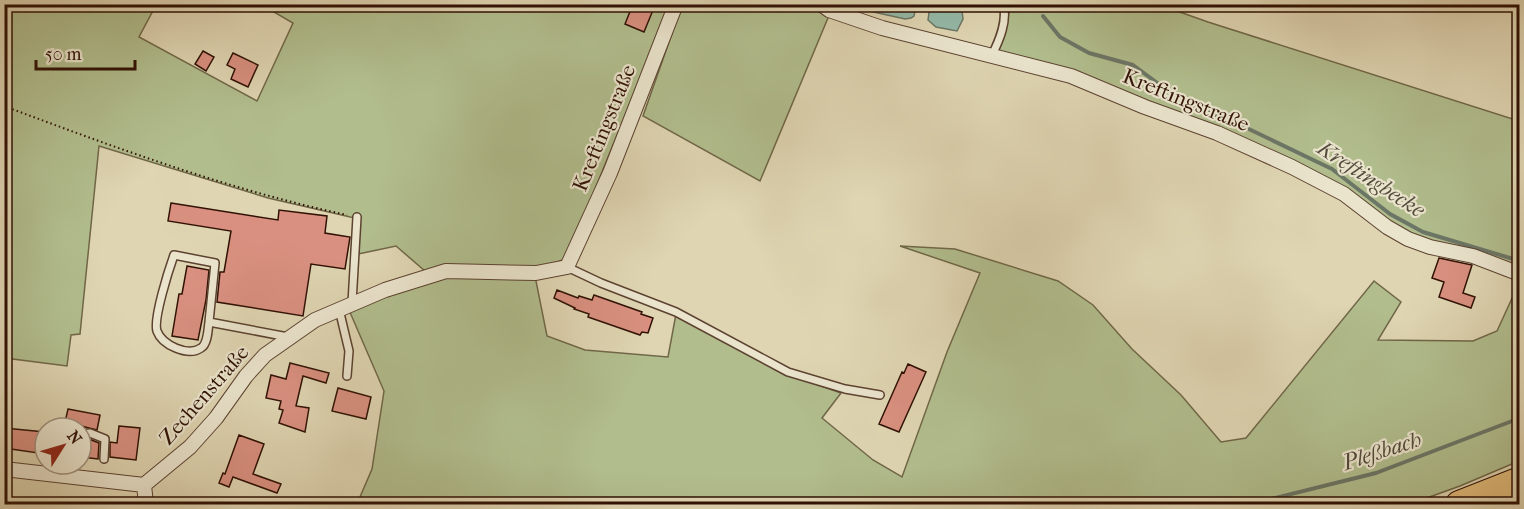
<svg xmlns="http://www.w3.org/2000/svg" width="1524" height="509" font-family="'IM FELL French Canon',serif">
<style>
.green{fill:#b1bd8d;stroke:#706748;stroke-width:1.5}
.water{fill:#94b9a8;stroke:#6c7666;stroke-width:1.5}
.lines{fill:none;stroke-linecap:round;stroke-linejoin:round}
.stream{stroke:#6c7666;stroke-width:4}
.building{fill:#d99080;stroke:#301104;stroke-width:1.5}
.lane-casing{stroke:#5c4230;stroke-width:10}
.street-casing{stroke:#5c4230;stroke-width:16}
.highway-casing{stroke:#301104;stroke-width:28}
.path{stroke:#301104;stroke-width:2;stroke-dasharray:1.5 3;stroke-linecap:butt}
.lane{stroke:#eae4cd;stroke-width:7}
.street{stroke:#eae4cd;stroke-width:14}
.highway{stroke:#e0ba79;stroke-width:26}
.labels{text-anchor:middle;dominant-baseline:central;stroke-width:4.5;stroke-linejoin:round;paint-order:stroke}
.street-label{font-size:21px;fill:#301104;stroke:#eae4cd}
.water-label{font-size:22px;font-style:italic;fill:#534c3d;stroke:#eae4cd}
</style>
<rect width="100%" height="100%" fill="#dfd5b2"/>
<filter id="stains"><feTurbulence type="fractalNoise" baseFrequency=".00333" numOctaves="4"/><feColorMatrix values="0 0 0 0 .2 0 0 0 0 .09 0 0 0 0 .02 0 0 0 .5 -.17"/></filter>
<radialGradient id="worn" r=".72"><stop offset=".6" stop-color="#630" stop-opacity="0"/><stop offset="1" stop-color="#630" stop-opacity=".3"/></radialGradient>
<path class="green" d="M5,5H156L139,37L257,101L293,23L262,5H670L567,258L550,265L535,269L425,271L396,246L358,254L359,219L268,198L99,146L80,334L71,335L67,366L5,358Z
M682,5H817L830,13L760,181L643,116Z
M1006,5H1160L1208,22L1519,121V269L1430,245L1389,224L1347,191L998,51L1009,12Z
M900,246L955,249L1058,281L1093,305L1132,349L1181,395L1221,442L1246,438L1374,281L1401,302L1378,340L1473,341L1497,331L1519,283V461L1460,486L1410,504H357L372,469L384,391L349,310L445,275L535,276L547,336L585,350L668,357L676,314L790,375L841,393L822,418L873,460L902,477L947,352L980,273Z"/>
<path class="water" d="M916,5L914,16L911,18L905,19L842,5Z
M930,5H955L962,11L963,19L957,31L936,27L928,20Z"/>
<g class="lines">
<path class="stream" d="M1043,16L1060,37L1089,53L1133,65L1160,85
M1182,96L1184,105L1228,119L1332,169L1390,214L1423,232L1520,261
M1251,504L1376,473L1520,418"/>
</g>
<path class="building" d="M633,4H640L653,10L644,32L625,24Z
M203,51L214,57L206,71L195,64Z
M233,53L258,65L248,87L231,79L235,69L227,65Z
M171,203L278,220L279,210L327,216L325,233L350,237L345,269L311,264L303,316L217,302L220,272H224L231,231L168,221Z
M1439,258L1472,265L1463,293L1475,297L1471,308L1439,297L1444,282L1432,278Z
M187,266L209,270L206,300L198,340L172,336L179,294H182Z
M557,290L578,298L579,296L592,300L594,295L642,312L641,314L653,318L648,333L642,332L640,335L588,317L589,314L574,309L575,308L554,298Z
M290,363L329,373L326,383L303,376L296,406L309,408L305,432L279,423L283,410L279,409L281,401L266,398L271,375L286,379Z
M908,364L926,372L899,432L879,424L902,372L904,373Z
M338,388L371,397L366,419L332,411Z
M68,409L100,415L97,430L65,422Z
M119,426L140,428L136,460L110,457V442L117,443Z
M4,428L45,432V454L4,448Z
M239,435L264,444L253,474L281,484L277,493L233,477L229,487L219,483L223,473L225,474Z
M82,439H89L99,443L98,459L81,457Z"/>
<g class="lines">
<g class="lane-casing">
<path id="lane" d="M992,55C999,41 1008,21 1003,4
M567,267L601,283L676,312L788,372L845,389L880,395
M352,303L357,217
M339,309L349,351L347,376
M209,322C208,329 208,344 201,348C188,357 162,345 157,331C153,319 169,269 174,255L215,263L209,322L288,337
M81,434L90,433L105,439L104,459
M70,477L71,464"/>
</g>
<g class="street-casing">
<path id="street" d="M821,4L829,10L882,28L1071,76L1145,107L1217,133L1292,167L1344,194L1387,227L1408,239L1430,247L1473,256L1520,274
M4,469L144,485L190,447L216,418L246,376L265,355L315,320L385,290L446,271L536,273L567,267L610,173L676,4
M144,485L146,504"/>
</g>
<g class="highway-casing">
<path id="highway" d="M1459,504L1520,480
M1511,504L1520,501"/>
</g>
<path class="path" d="M4,106C116,148 230,190 347,215"/>
<use href="#lane" class="lane"/>
<use href="#street" class="street"/>
<use href="#highway" class="highway"/>
</g>
<g class="labels">
<g class="street-label">
<text transform="translate(1186 100) rotate(22)">Kreftingstraße</text>
<text transform="translate(604 128) rotate(-68)">Kreftingstraße</text>
<text transform="translate(204 395) rotate(-49)">Zechenstraße</text>
</g>
<g class="water-label">
<text transform="translate(1371 179) rotate(33)">Kreftingbecke</text>
<text transform="translate(1382 451) rotate(-18)">Pleßbach</text>
</g>
</g>
<rect width="1524" height="509" fill="none" stroke="#dfd5b2" stroke-width="24"/>
<rect x="6" y="6" width="1512" height="497" fill="none" stroke="#301104" stroke-width="3"/>
<rect x="12" y="12" width="1500" height="485" fill="none" stroke="#301104" stroke-width="1.5"/>
<g transform="translate(63 446) rotate(53)"><circle r="28" fill="#eae4cd" stroke="#a0907d" stroke-width="1.5"/>
<path d="M0-4.5L10 22L0 15L-10 22Z" fill="#8f2418"/>
<text y="-9" font-size="16" font-weight="bold" text-anchor="middle" fill="#301104">N</text>
</g>
<path d="M36 60v9h99v-9" fill="none" stroke="#301104" stroke-width="3"/>
<text x="45" y="60" font-size="18" fill="#301104" stroke="#eae4cd" stroke-width="4.5" paint-order="stroke">50 m</text>
<rect width="100%" height="100%" filter="url(#stains)"/>
<rect width="100%" height="100%" fill="url(#worn)"/>
</svg>
